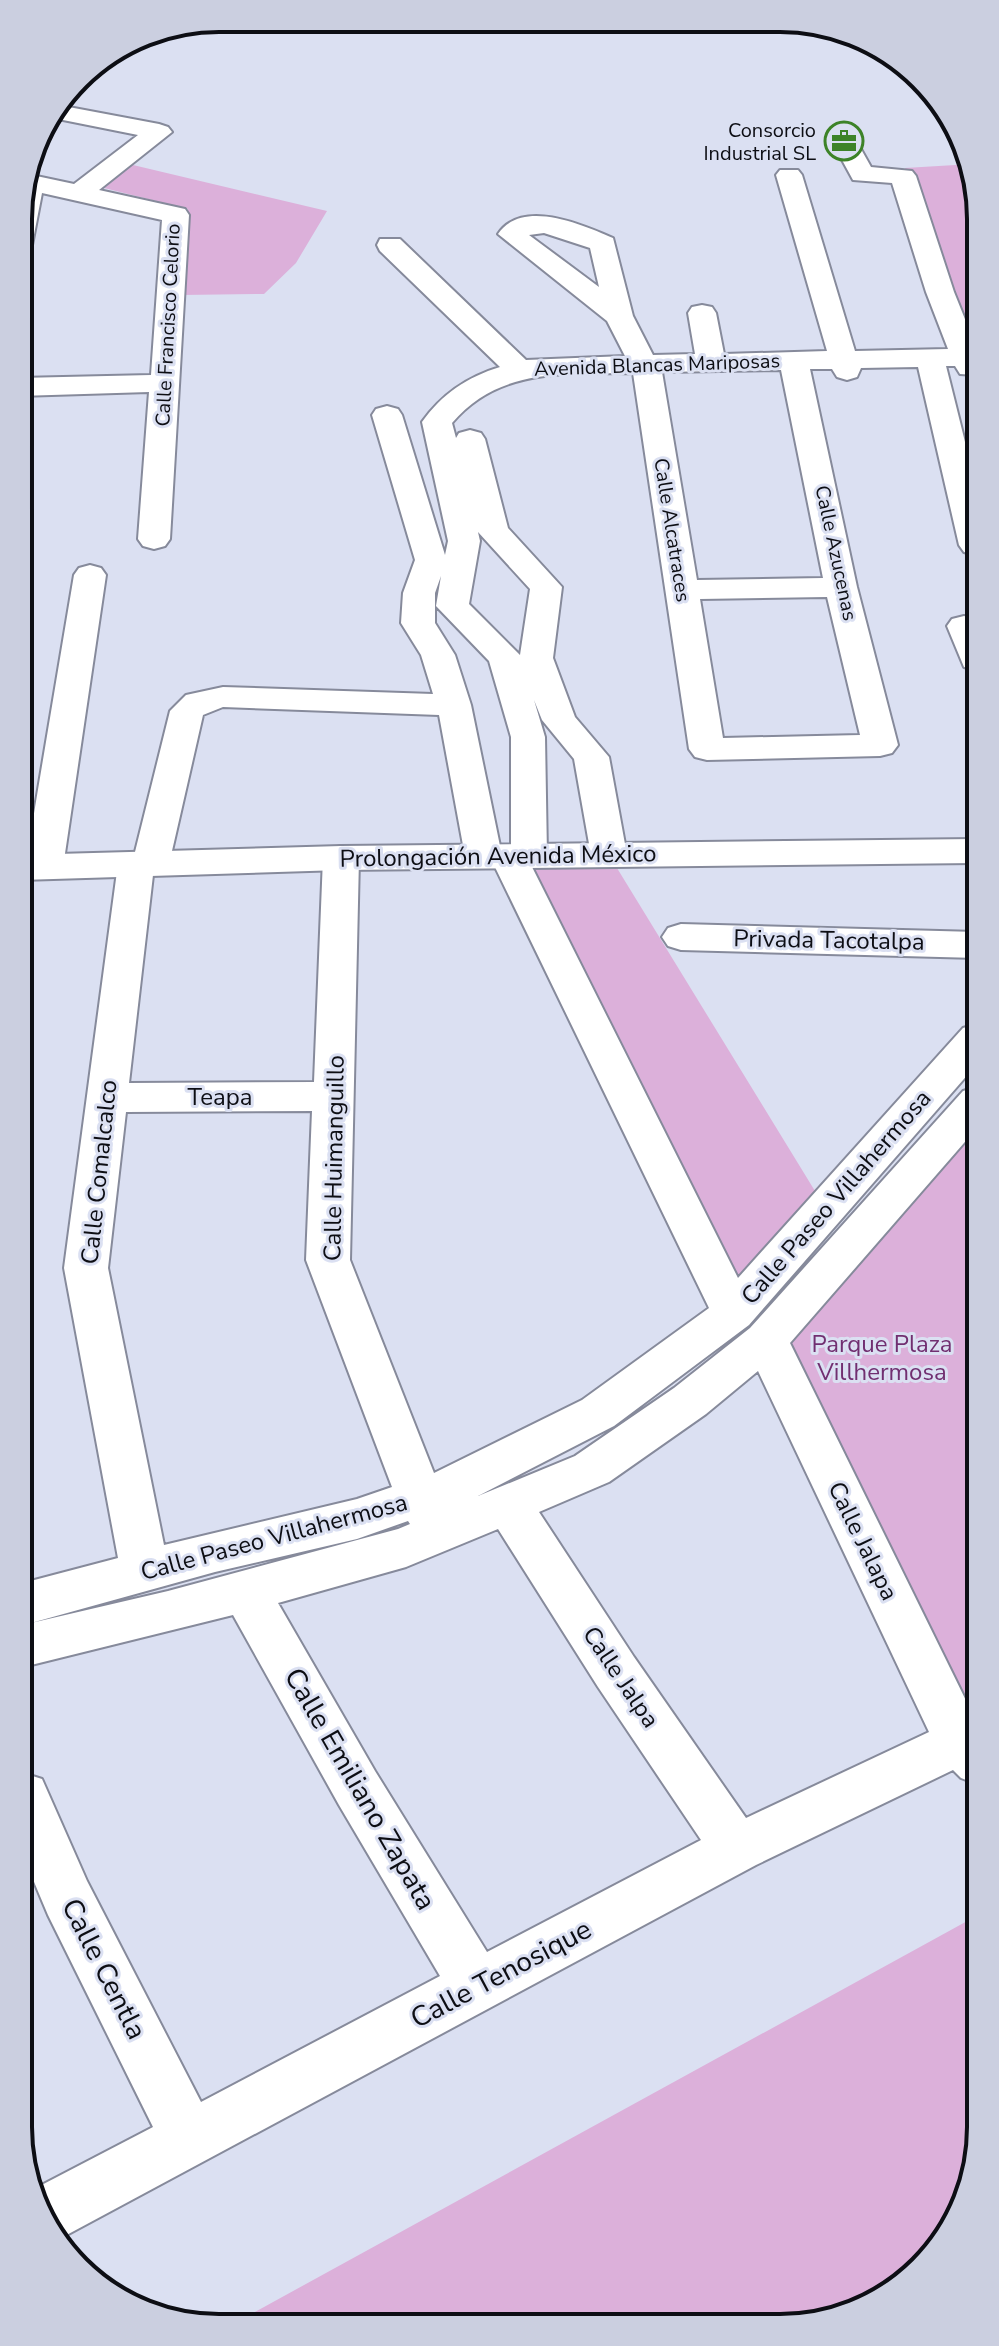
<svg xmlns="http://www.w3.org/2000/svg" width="999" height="2346" font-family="'Nunito Sans',sans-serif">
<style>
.green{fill:#dcb0da}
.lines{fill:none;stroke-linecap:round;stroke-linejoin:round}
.minor-casing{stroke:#868a9b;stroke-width:4}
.major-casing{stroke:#868a9b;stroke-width:4}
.minor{fill:#fff;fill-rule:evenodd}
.major{fill:#fff;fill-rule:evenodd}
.labels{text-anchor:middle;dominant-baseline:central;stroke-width:6;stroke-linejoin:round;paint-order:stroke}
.far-poi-label{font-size:20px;fill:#0d0e14;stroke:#dbe0f2;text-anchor:end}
.far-street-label{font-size:20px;fill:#0d0e14;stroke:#dbe0f2}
.street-label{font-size:24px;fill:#0d0e14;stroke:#dbe0f2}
.park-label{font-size:24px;fill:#712f71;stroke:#dbe0f2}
.near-street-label{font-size:28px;fill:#0d0e14;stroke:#dbe0f2}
.rim{fill:none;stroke:#0d0e14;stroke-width:4}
</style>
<rect width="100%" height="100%" fill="#dbe0f2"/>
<path class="green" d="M972,164L975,357H968L905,168Z
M133,165L327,211L296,263L264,294L181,295L188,209L104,188Z
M609,855L826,1209L733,1313L508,856Z
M977,1101L979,1763L960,1742L766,1340Z
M980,1914L981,2141L966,2204L931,2259L832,2321L233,2324Z"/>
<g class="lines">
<g class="minor-casing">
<path id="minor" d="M58,105L159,124L168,127L172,132L99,190L185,209L189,215L170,539L165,546L154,549L143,546L138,539L149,392L19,396V378L151,375L162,220L42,193L32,245L29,251L19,253L18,205L27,174L74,184L138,135L48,117Z
M848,139L857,142L871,167L912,171L916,176L954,292L975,344V375L960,374L955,366H946L975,482V555L964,552L959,545L918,367L861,368L857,377L847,380L837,377L832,369H810L857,587L898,745L892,753L880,756L707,760L695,757L689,749L633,373C567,374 499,367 452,423L456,438L459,433L470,430L481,433L485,439L508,528L562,587L553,658L575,717L609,757L627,855L622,863L609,867L596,863L591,855L574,759L542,720L534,700L545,737L547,856L542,864L532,867L738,1278L963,1028L977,1024V1064L749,1325L614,1426L478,1496L575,1456L674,1388L750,1328L963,1091L977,1087V1128L790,1343L979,1727V1785L961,1778L953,1770L756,1865L61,2238L32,2190L153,2127L48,1915L24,1858L23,1773L42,1779L87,1881L201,2102L440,1976L339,1805L233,1615L23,1667V1583L118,1558L64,1268L118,864L123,856L135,852L170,711L186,695L223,687L433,694L421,655L401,623L403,593L415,560L372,415L376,409L387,406L398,409L402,415L445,555L448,541L422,422C442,394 467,377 500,367L380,251L377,245L380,239H400L526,360L625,356L607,321L498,234C522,198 583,225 613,238L633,316L653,355L695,354L688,313L692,307L702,305L712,307L716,313L724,354L827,351L776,175L780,170H798L802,175L855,351L948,349L926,292L892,183L853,180L835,147L839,142ZM544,233L590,248L599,287L529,235ZM781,370L823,578L697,580L662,372ZM478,532L530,589L520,655L469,604L480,541ZM441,576L436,606L489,661L511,737V845L500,846L471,705L455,655L435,623V593ZM827,597L860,735L723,738L700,599ZM223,707L439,715L465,856L470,864L483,868L494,865L709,1308L582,1400L434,1473L350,1260L359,858L354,850L341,846L328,850L323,858L314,1082L129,1083L153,875L164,872L169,864L203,715ZM312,1111L306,1260L392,1487L357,1499L164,1545L108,1268L126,1112ZM758,1371L929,1732L746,1818L634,1657L539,1512L609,1482L706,1414ZM408,1521L410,1524L398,1529L168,1591L31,1623L215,1572L357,1539ZM498,1529L598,1687L701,1840L487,1952L375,1771L278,1603L406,1567Z
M90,565L101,568L106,575L63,867L57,875L44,879L31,875L25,867L74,575L79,568Z
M964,616L976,619V670L964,667L947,626L952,619Z
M681,924L977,932V958L681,950L668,946L662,937L668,928Z"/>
</g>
<g class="major-casing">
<path id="major" d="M976,839V863L341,870L21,880V855L341,846Z"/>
</g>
<use href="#minor" class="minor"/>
<use href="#major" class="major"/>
</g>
<defs>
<g id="office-ring" transform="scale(2)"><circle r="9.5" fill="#dbe0f2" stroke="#3d8328" stroke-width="1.5"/><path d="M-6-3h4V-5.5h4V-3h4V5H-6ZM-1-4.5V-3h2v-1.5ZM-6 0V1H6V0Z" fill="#3d8328"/></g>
</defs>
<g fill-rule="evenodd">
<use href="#office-ring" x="844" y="141"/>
</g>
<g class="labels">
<g class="far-poi-label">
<text x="816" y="130">Consorcio<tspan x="816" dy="23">Industrial SL</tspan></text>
</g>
<g class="far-street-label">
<text transform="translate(168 325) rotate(-87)">Calle Francisco Celorio</text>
<text transform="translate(657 365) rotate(-2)">Avenida Blancas Mariposas</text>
<text transform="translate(672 530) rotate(81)">Calle Alcatraces</text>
<text transform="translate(836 553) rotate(78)">Calle Azucenas</text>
</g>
<g class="street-label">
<text transform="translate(498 856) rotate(-1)">Prolongación Avenida México</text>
<text transform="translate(829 940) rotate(1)">Privada Tacotalpa</text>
<text x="220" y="1097">Teapa</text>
<text transform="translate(334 1158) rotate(-89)">Calle Huimanguillo</text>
<text transform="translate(99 1172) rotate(-84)">Calle Comalcalco</text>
<text transform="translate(836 1197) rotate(-49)">Calle Paseo Villahermosa</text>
<text transform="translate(274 1537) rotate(-15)">Calle Paseo Villahermosa</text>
<text transform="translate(863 1541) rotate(64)">Calle Jalapa</text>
<text transform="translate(621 1677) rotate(56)">Calle Jalpa</text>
</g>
<g class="park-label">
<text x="882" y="1344">Parque Plaza<tspan x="882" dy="28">Villhermosa</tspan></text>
</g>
<g class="near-street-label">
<text transform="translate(360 1789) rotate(60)">Calle Emiliano Zapata</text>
<text transform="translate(104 1969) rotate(63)">Calle Centla</text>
<text transform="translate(501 1974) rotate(-28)">Calle Tenosique</text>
</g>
</g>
<path d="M0 0H999V2346H0ZM219 32H780A187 187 0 0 1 967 219V2127A187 187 0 0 1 780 2314H219A187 187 0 0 1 32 2127V219A187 187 0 0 1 219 32Z" fill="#cbcfe0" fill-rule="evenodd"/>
<path class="rim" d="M219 32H780A187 187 0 0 1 967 219V2127A187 187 0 0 1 780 2314H219A187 187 0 0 1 32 2127V219A187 187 0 0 1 219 32Z"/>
</svg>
